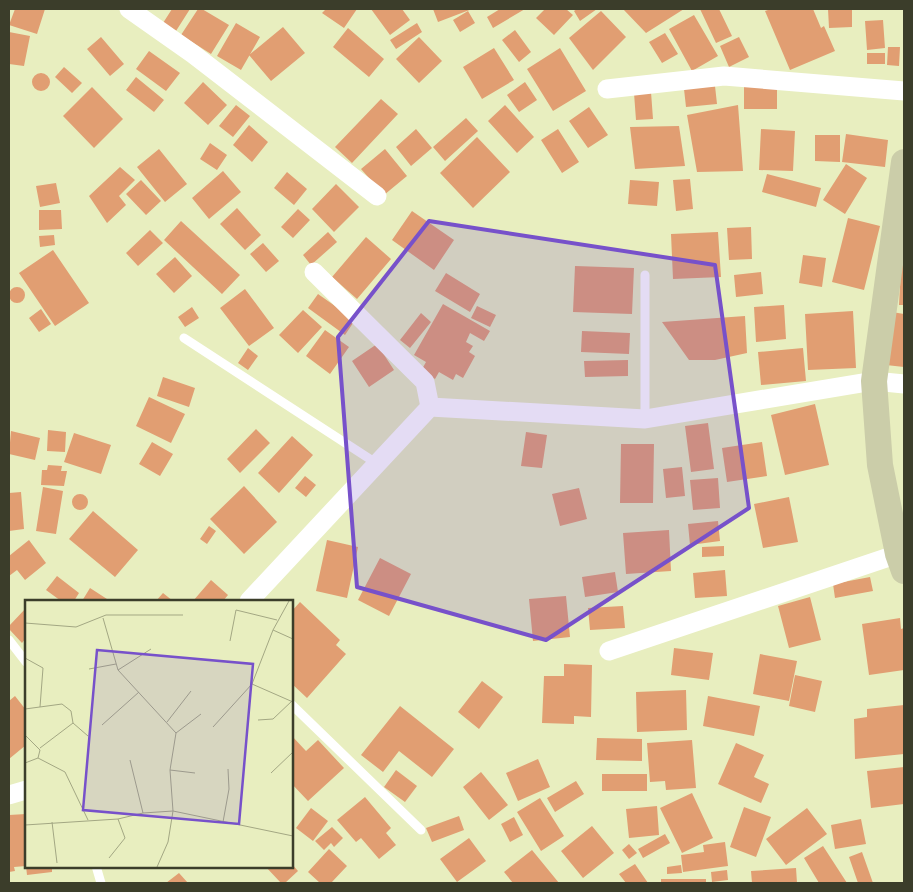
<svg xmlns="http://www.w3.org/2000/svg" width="913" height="892" font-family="Overpass,sans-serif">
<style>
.building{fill:#e19e72}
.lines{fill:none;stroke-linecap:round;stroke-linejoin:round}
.lane{stroke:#fff;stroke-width:9}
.street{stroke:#fff;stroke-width:19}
.secondary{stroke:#cbcda9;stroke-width:26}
.marked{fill:#7751ca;fill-opacity:0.2;stroke:#7751ca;stroke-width:4;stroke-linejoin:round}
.inset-road{fill:none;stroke:#a3a783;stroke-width:1}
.view{fill:#7751ca;fill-opacity:0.15;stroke:#7751ca;stroke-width:2.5}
.inset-edge{fill:none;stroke:#3b3d2a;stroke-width:2.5}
</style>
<rect width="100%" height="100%" fill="#e8eebf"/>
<path class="building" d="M15,9H45L37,34L9,25Z
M172,9H190L176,31L163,23Z
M198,9H202L229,25L211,54L181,35Z
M326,9H357L344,28L322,13Z
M371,9H402L410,20L390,35Z
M433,9H472L438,22Z
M500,9H525L493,28L487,17Z
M545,9H566L573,15L554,35L536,18Z
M577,9H597L580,21L574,11Z
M623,9H684L646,33Z
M700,9H719L732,36L716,43Z
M771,9H813L821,28L824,26L835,51L790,70L765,11Z
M828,9H852V27L829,28Z
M468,11L475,23L460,32L453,20Z
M601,11L626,37L593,70L569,38Z
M694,15L718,56L692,71L669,29Z
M883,20L885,48L867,50L865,21Z
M236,23L260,37L241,70L217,56Z
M417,23L422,32L396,49L390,40Z
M283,27L305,53L271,81L249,55Z
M348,28L384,59L369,77L333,47Z
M515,30L531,52L519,62L502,40Z
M9,32L30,36L24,66L9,64Z
M665,33L678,54L662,63L649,42Z
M101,37L124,64L110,76L87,49Z
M419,37L442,61L419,83L396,59Z
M739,37L749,57L729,67L720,46Z
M888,47H900L899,66L887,65Z
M494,48L514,80L482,99L463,67Z
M560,48L586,91L553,111L527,69Z
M149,51L180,73L166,91L136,69Z
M867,53H885V64H867Z
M64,67L82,83L72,93L55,77Z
M32 82a9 9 0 1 1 18 0a9 9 0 1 1-18 0Z
M136,77L164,100L154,112L126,90Z
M203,82L227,105L208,125L184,103Z
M525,82L537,100L519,112L507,95Z
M744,82L777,83V109H744Z
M715,86L717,104L686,107L684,89Z
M92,87L123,119L94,148L63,116Z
M651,92L653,119L636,120L634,93Z
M381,99L398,114L352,163L335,147Z
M236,105L250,116L233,137L219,126Z
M505,105L534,137L517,153L488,121Z
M738,105L743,171L697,172L687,115Z
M589,107L608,135L588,148L569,121Z
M466,118L478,131L445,161L433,147Z
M249,125L268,142L252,162L233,145Z
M679,126L685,166L635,169L630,127Z
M416,129L432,148L411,166L396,147Z
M558,129L579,162L562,173L541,140Z
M761,129L795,131L793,171L759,170Z
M846,134L888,140L885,167L842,162Z
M815,135H840V162L815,161Z
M477,137L510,172L473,208L440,173Z
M210,143L227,155L217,170L200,159Z
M159,149L187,184L165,202L137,167Z
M385,149L407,176L384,195L361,169Z
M846,164L867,178L845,214L823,200Z
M120,167L135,180L119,196L126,205L107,223L89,196Z
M223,171L241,192L209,219L192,198Z
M287,172L307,189L294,205L274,188Z
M767,174L821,188L816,207L762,192Z
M690,179L693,209L676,211L673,180Z
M141,180L161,201L146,215L126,194Z
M630,180L659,182L657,206L628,204Z
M56,183L60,203L40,207L36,186Z
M336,184L359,207L334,232L312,209Z
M237,208L261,235L245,250L220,224Z
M298,209L310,220L293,238L281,227Z
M39,210H61L62,229L39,230Z
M412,211L454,240L434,270L392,240Z
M848,218L880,226L864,290L832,282Z
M181,221L240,275L222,294L164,240Z
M751,227L752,259L729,260L727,228Z
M150,230L163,243L138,266L126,253Z
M328,232L337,242L311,265L303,255Z
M718,232L721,277L673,279L671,234Z
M54,235L55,245L40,247L39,236Z
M366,237L391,259L357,299L332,277Z
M263,243L279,261L266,272L250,254Z
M53,250L89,303L55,326L19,273Z
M902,251H904V305H899Z
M803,255L826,258L822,287L799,283Z
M175,257L192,276L174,293L156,274Z
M575,266L634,268L632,314L573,312Z
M761,272L763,294L736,297L734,275Z
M446,273L480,294L470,312L435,291Z
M9 295a8 8 0 1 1 16 0a8 8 0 1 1-16 0Z
M245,289L274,328L249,346L220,308Z
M318,294L355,320L345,335L308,308Z
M443,304L490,331L484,341L470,333L466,342L473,346L469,352L475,356L463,378L456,374L453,380L439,372L435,379L421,371L426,362L414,355Z
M784,305L786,339L756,342L754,307Z
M477,306L496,315L490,327L471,318Z
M192,307L199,318L185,327L178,317Z
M41,309L51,324L39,332L29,318Z
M303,310L322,327L298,353L279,335Z
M853,311L856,368L808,370L805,314Z
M892,312L904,314V367L886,365Z
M421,313L431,322L410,348L400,340Z
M745,316L747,353L715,360H689L662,322Z
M325,330L349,347L330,374L306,356Z
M582,331L630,333L629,354L581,352Z
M377,344L394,370L369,387L352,361Z
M248,348L258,356L248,370L238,363Z
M803,348L806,381L761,385L758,352Z
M628,360V376L585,377L584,361Z
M163,377L195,388L189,407L157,396Z
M149,397L185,414L171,443L136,426Z
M815,404L829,465L785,475L771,415Z
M708,423L714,469L691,472L685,426Z
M256,429L270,443L240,473L227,459Z
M48,430L66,432L65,452L47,451Z
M11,431L40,438L35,460L9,454Z
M526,432L547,435L542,468L521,466Z
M74,433L111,445L101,474L64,462Z
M292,436L313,455L279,493L258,473Z
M152,442L173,454L160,476L139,464Z
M762,442L767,476L727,482L722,448Z
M621,444H654L653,503H620Z
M48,465L62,466L61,471H67L64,486L41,485L42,470H47Z
M682,467L685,496L666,498L663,469Z
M305,476L316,485L306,497L295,488Z
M718,478L720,508L693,510L690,480Z
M244,486L277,522L244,554L210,519Z
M43,487L63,491L56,534L36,531Z
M579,488L587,519L560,526L552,494Z
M21,492L24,529L9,531V493Z
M72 502a8 8 0 1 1 16 0a8 8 0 1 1-16 0Z
M789,497L798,542L763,548L754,504Z
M93,511L138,550L115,577L69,539Z
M718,521L720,541L690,545L688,524Z
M209,526L216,531L207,544L200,539Z
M669,530L671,571L626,574L623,533Z
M29,540L46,563L25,580L17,570L9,576V556Z
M327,540L358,547L347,598L316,591Z
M724,546V556L702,557V547Z
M380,558L411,574L389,616L358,600Z
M725,570L727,596L695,598L693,573Z
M615,572L618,592L585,597L582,577Z
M57,576L79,593L74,601H61L46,590Z
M870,577L873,591L835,598L833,584Z
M211,580L228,595L223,601H193Z
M90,588L107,599L106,601H82Z
M163,593L173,601H156Z
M566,596L570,637L533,641L529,599Z
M810,597L821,640L789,648L778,606Z
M300,602L340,640L336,645L346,654L307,698L291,683V640L294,637L291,634V612Z
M623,606L625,628L590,630L588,608Z
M26,608V638L22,643L9,629V626Z
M900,618L901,629L904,628V670L869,675L862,624Z
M674,648L713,653L709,680L671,675Z
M760,654L797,661L789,701L753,694Z
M564,664L592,665L591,717L574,716V724L542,723L544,676H564Z
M795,675L822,681L815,712L789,706Z
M482,681L503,697L479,729L458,712Z
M686,690L687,730L637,732L636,692Z
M15,696L26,710V745L9,759V701Z
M708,696L760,706L754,736L703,726Z
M904,705V754L855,759L854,719L867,717V709Z
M400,706L454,749L432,777L399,751L383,772L361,755Z
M291,735L306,751L318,740L344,768L308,801L291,783Z
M597,738L642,739V761L596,760Z
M692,740L696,788L666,790L665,781L650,782L647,743Z
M736,743L764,755L754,777L769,784L761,803L718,784Z
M538,759L550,787L518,801L506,773Z
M904,767V804L871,808L867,771Z
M396,770L417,786L405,802L384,787Z
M481,772L508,805L489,820L463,787Z
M602,774H647V791H602Z
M576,781L584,794L555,812L547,798Z
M692,793L713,838L682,853L660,808Z
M365,797L391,828L386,833L396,845L379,859L361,838L356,842L337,820Z
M540,798L564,836L541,851L517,812Z
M657,806L659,835L629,838L626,809Z
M744,807L771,817L756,857L730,847Z
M311,808L328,821L313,841L296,828Z
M807,808L827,834L786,865L766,839Z
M26,814V866H52V872L27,875L26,866L14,867L15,871L9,872V815Z
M459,816L464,830L432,842L426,828Z
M514,817L523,835L510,842L501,824Z
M861,819L866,844L835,849L831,825Z
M592,826L614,853L583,878L561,851Z
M332,827L343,838L334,847L331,843L324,850L315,841Z
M665,834L670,843L643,858L638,849Z
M469,838L486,861L457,882L440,859Z
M725,842L728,866L683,872L681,855L704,852L703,845Z
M629,844L637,853L629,859L622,850Z
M823,846L847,883H819L804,858Z
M329,849L347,866L331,883H320L308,872Z
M532,850L559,883H513L504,872Z
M862,852L873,883H858L849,857Z
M291,863L298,871L285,883H281L265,866H291Z
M635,864L648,883H626L619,874Z
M681,865L682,873L667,874V867Z
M796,868L797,883H752L751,871Z
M727,870L728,880L712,882L711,872Z
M179,873L188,883H166Z
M661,879H706V883H661Z"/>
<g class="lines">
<path class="lane" d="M184,338L376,463
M645,419V275
M9,640L26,662
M291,704L421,830
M96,866L101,883"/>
<path class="street" d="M129,9L193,54L377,196
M607,89L724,76L904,91
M314,272L425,382L430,407
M249,601L430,407L645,419L874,381L904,384
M609,651L898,554
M9,795L26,790"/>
<path class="secondary" d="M904,162L874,381L880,465L898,554L904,571"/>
</g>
<path class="marked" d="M429,221L715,265L749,508L546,640L357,587L338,337Z"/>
<g transform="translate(25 600)">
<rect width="268" height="268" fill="#e8eebf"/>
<path class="inset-road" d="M78,18L93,70L151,133L145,170L148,211L143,242L132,267M0,23L51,27L81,15H158M248,30L268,39M205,41L211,10L252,20M0,58L18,68L15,107M64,69L91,64M93,70L126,49M227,84L268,102M0,109L37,104L46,111L48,123L15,148M233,120L248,119L268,100M142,122L166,91M48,123L63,136M77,125L114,92M188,127L227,84L248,30L264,1M151,133L176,114M0,135L15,150L13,158L0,163M13,158L40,172L63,220M105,160L118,213M145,170L170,173M246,173L268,152M27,222L32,263M198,222L204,189L203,169M0,225L93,219L118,213L148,211L268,236M84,258L100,238L93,219"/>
<path class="view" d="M72,50L228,64L214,224L58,210Z"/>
<rect width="268" height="268" class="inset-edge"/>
</g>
<rect width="913" height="892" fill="none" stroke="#3b3d2a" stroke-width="20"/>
</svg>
